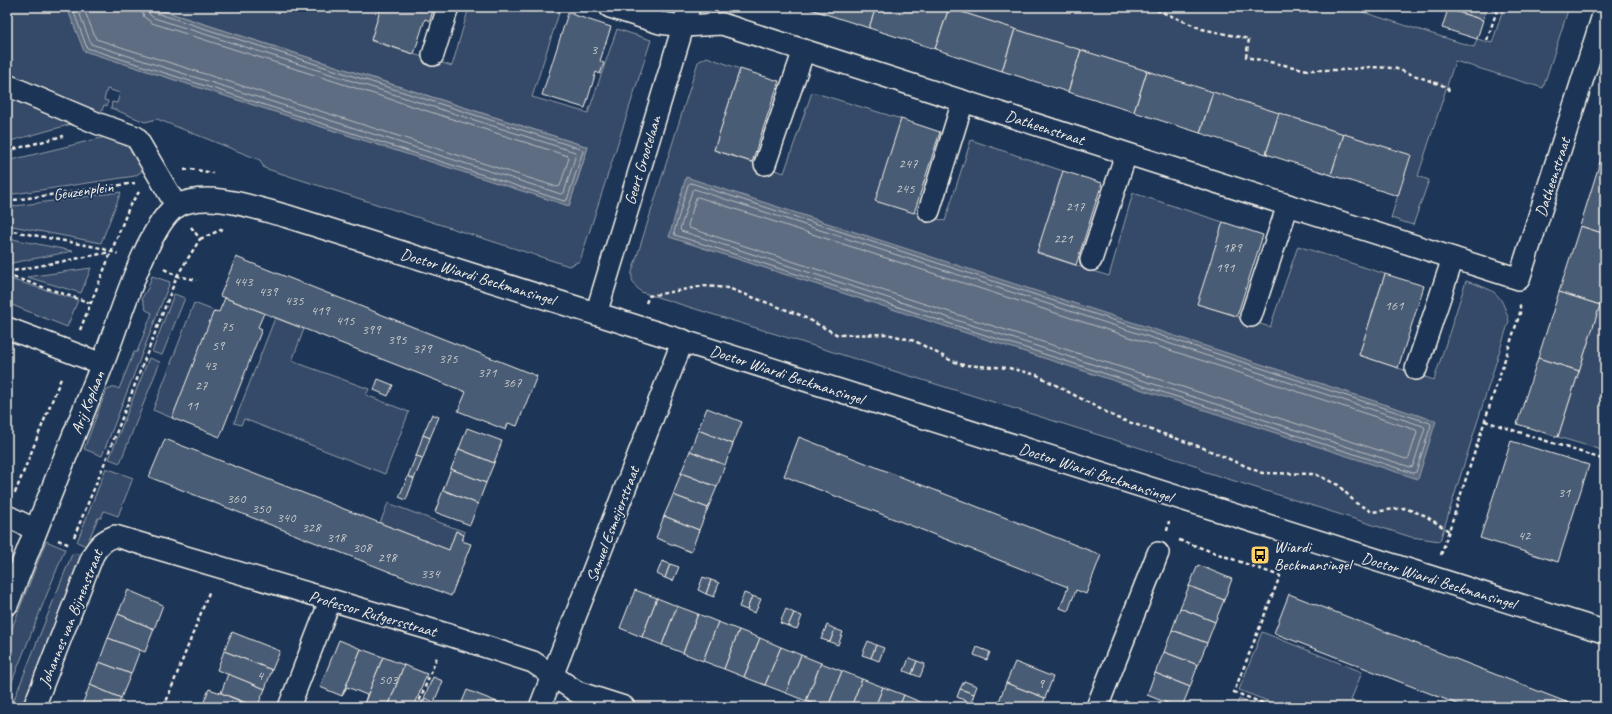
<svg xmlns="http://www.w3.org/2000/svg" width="1612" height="714" font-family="Caveat,sans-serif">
  <rect width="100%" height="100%" fill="#1d3557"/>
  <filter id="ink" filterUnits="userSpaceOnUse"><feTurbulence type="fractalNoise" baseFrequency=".025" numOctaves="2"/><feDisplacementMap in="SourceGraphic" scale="8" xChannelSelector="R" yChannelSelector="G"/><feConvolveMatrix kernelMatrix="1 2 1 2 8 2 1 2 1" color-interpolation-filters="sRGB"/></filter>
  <g filter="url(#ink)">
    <g fill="#354a67" stroke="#949ea8">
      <polygon points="7,7 68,7 69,13 569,206 588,147 151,7 381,7 371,41 452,66 469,7 551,7 560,10 532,97 588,113 617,29 651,40 580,261 569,266 264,168 260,160 157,119 145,122 111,108 112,102 117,103 120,93 107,89 104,100 108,101 107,106 104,105 101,113 7,76"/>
      <polygon points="945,7 1347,7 1474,47 1477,39 1492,43 1504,7 1569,7 1543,88 1455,61 1418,176 1429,180 1413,225 1391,218 1410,155"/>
      <path d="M707 57 740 69 714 150 784 173 812 92 901 119 876 201 945 221 971 140 1063 171 1037 253 1109 276 1133 193 1223 222 1198 304 1270 327 1298 246 1385 274 1359 355 1434 380 1466 281C1495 291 1500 290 1509 321L1440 541 1411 537 1203 471 1198 466 641 292C634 285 631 282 632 272L698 62Z"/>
      <polygon points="7,98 72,124 7,142"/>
      <path d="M105 137C129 146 131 147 145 169L135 176 7 195V161Z"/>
      <polygon points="121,192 101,243 7,225 7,207"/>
      <polygon points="7,238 73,251 7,264"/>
      <polygon points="91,268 81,293 27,277"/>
      <path d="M152 276 170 282 102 456 84 449C92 429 98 410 107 390L115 387 119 389 134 352H137L152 313 146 310 142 298 148 288Z"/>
      <polygon points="7,279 10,279 78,300 67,327 7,303"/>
      <polygon points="1605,290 1605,451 1558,437"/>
      <polygon points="174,294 185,298 162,355 152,352"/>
      <polygon points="194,303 215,311 172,418 153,410"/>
      <polygon points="275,318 304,329 292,361 369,389 366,395 409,412 385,474 244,419 241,425 234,423"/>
      <polygon points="149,358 160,362 120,463 109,459"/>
      <polygon points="106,468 133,478 118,516 104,511 101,518 98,518 86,546 77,542"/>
      <polygon points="388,503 465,532 464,535 456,531 449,550 380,523"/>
      <polygon points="46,541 65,549 7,694 7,641"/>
      <polygon points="75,553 81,555 82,557 22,707 11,707 72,554"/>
      <polygon points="1262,632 1362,672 1351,700 1370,707 1283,707 1239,690"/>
      <polygon points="1239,699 1260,707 1236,707"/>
    </g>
    <g fill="#5e6d82" stroke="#9aa2ab">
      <polygon points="68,7 151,7 588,147 569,206 84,51 69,13"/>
      <polygon points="686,177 1436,421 1418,479 669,237"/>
    </g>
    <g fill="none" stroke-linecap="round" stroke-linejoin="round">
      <g stroke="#b8bcbf" stroke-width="1">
        <polyline points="72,7 87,48 564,201 567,200 583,151 581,149 156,13 153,11 152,7"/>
        <polyline points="77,7 91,44 561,194 564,193 576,154 575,152 154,18 149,14 147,7"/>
        <polyline points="83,7 96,39 557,187 560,186 569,158 568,156 152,23 144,17 141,7"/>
        <polygon points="691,183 1430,423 1431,425 1416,472 1413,473 675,235 674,232 688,185"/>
        <polygon points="694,189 1423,426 1425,428 1413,466 1410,467 681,231 680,229 692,191"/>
        <polygon points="698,197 1416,430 1417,432 1409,458 1406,459 689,228 688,225 696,198"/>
      </g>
    </g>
    <g fill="#485b74" stroke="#f4f1e8">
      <polygon points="381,7 429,7 433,10 430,21 425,19 414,54 371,40"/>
      <polygon points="804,7 876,7 869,28"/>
      <polygon points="876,7 949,8 935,49 869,28"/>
      <polygon points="1449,7 1487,7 1483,20 1448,9"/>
      <polygon points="949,8 1015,29 1002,71 935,49"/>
      <polygon points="1448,9 1483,20 1477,39 1442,28"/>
      <polygon points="568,13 611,27 600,61 604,63 600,74 596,72 585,108 542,95"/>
      <polygon points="1015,29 1081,50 1068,92 1002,71"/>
      <polygon points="1081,50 1147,71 1134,112 1068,92"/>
      <polygon points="740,69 779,81 752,162 714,150"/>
      <polygon points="1147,71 1213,92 1200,133 1134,112"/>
      <polygon points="1213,92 1279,113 1266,154 1200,133"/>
      <polygon points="1279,113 1344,134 1331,175 1266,154"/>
      <polygon points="901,119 940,132 914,213 875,201"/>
      <polygon points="1344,134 1411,155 1398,196 1331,175"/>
      <polygon points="1605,147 1605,160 1601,159"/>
      <polygon points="1601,159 1605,160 1605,234 1580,226"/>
      <polygon points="1063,171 1102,183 1076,265 1037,252"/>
      <polygon points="1223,222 1263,235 1237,316 1197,304"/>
      <polygon points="1580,226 1605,234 1605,290 1600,305 1559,292"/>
      <polygon points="236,257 537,376 517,426 508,423 506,430 458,411 466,392 220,296"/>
      <polygon points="1385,274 1424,286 1398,368 1359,355"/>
      <polygon points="1559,292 1600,305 1579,371 1538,358"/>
      <polygon points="225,298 264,313 258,327 262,329 220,437 172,418 213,313 215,311 219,312"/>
      <polygon points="1538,358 1579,371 1558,437 1517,424"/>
      <polygon points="378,379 393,385 388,396 374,390"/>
      <polygon points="707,408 742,422 733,444 698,430"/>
      <polygon points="432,414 439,417 430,438 423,435"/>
      <polygon points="467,428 502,441 494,463 459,449"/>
      <polygon points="698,430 733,444 725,465 690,451"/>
      <polygon points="423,435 430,438 423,458 416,456"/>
      <polygon points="799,437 1101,555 1086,594 1076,590 1068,611 1060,608 1068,587 784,476"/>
      <polygon points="165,439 449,550 456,531 464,535 462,541 471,544 451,596 149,477"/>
      <polygon points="1511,441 1589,465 1558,562 1480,538"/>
      <polygon points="459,449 494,463 486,483 451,469"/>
      <polygon points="690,451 725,465 717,487 681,473"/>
      <polygon points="416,456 423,458 414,479 408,476"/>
      <polygon points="451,469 486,483 478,504 443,490"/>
      <polygon points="681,473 717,487 708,508 673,495"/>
      <polygon points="408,476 414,479 406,500 399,497"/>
      <polygon points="443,490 478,504 470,525 435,512"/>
      <polygon points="673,495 708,508 699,530 664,516"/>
      <polygon points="664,516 699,530 691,552 656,538"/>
      <polygon points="662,561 670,564 665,578 657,574"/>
      <polygon points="670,564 679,567 673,581 665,578"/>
      <polygon points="1198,565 1232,579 1224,600 1189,586"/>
      <polygon points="703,577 711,580 706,594 698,590"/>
      <polygon points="711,580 719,583 714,597 706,594"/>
      <polygon points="1189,586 1224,600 1215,622 1180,608"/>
      <polygon points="128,590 163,605 154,629 118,614"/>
      <polygon points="635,590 657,598 642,637 620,628"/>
      <polygon points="744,593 752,596 747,610 739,607"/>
      <polygon points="1289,594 1579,707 1465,707 1274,633"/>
      <polygon points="752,596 761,599 755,613 747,610"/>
      <polygon points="657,598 677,606 662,645 642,637"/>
      <polygon points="677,606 698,614 683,653 662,645"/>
      <polygon points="1180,608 1215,622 1207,643 1172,630"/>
      <polygon points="786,609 794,613 788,626 780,623"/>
      <polygon points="794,613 802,616 797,629 788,626"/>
      <polygon points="118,614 154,629 145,652 108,638"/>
      <polygon points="698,614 718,622 703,661 683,653"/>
      <polygon points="718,622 739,630 724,669 703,661"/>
      <polygon points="827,625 835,629 830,642 821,639"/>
      <polygon points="835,629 843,632 838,645 830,642"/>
      <polygon points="739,630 760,638 744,677 724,669"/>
      <polygon points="1172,630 1207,643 1198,665 1164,652"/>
      <polygon points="232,632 280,651 272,670 224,651"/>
      <polygon points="108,638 140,650 131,674 99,662"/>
      <polygon points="760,638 781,647 765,685 744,677"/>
      <polygon points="339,640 361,649 342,696 320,687"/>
      <polygon points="868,641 876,645 871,658 862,655"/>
      <polygon points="876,645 884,648 879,661 871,658"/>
      <polygon points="781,647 801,655 786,693 765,685"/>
      <polygon points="977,647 990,652 987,660 974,655"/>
      <polygon points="361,649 383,657 364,704 367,695 347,687 342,696"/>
      <polygon points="224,651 272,670 265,689 217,670"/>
      <polygon points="1164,652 1198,665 1190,687 1155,673"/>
      <polygon points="801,655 821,663 806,701 786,693"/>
      <polygon points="383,657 404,665 388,707 371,707 364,704"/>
      <polygon points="909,658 917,661 912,674 904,671"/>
      <polygon points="917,661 925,664 920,677 912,674"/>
      <polygon points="99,662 131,674 121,698 90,685"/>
      <polygon points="1015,662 1053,677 1045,698 1006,683"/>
      <polygon points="821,663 842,671 828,707 821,707 806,701"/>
      <polygon points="404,665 427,674 414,707 398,707 390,704 388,707"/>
      <polygon points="842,671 862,679 851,707 828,707"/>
      <polygon points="1155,673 1190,687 1182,707 1177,707 1147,695"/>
      <polygon points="228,674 265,689 257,707 221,693"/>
      <polygon points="433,677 443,681 434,702 424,698"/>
      <polygon points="862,679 883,687 875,707 851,707"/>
      <polygon points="964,681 977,686 974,694 960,689"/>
      <polygon points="1006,683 1045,698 1041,707 1006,707 998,704"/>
      <polygon points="90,685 121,698 118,707 81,707"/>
      <polygon points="883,687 904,695 899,707 875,707"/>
      <polygon points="209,689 221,693 254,707 202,707"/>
      <polygon points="960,689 974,694 971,703 957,697"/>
      <polygon points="467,690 510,707 460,707"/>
      <polygon points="904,695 925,704 924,707 899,707"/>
      <polygon points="423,700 434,704 433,707 420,707"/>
    </g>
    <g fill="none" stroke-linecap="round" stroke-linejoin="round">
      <g stroke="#f4f1e8" stroke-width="24">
        <g id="street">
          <polyline points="610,7 660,23 683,26 722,24 1519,279 1605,9"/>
          <polyline points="433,55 448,7"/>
          <polyline points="7,85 99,124 136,137 177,207"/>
          <polyline points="765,164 804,50"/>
          <polyline points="929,211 963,101"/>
          <polyline points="1091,260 1126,154"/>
          <polyline points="596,314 689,7"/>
          <polyline points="1251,316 1288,205"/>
          <polyline points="7,328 102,364"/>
          <polyline points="1416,369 1453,258"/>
          <polyline points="7,516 36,530"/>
          <path d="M34 707 93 555C99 545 104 540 115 536L446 634 533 662 577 692 624 707"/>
          <polyline points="289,707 330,601"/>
          <polyline points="540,707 683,340"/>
          <polyline points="1097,707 1158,553"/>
        </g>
      </g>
      <g stroke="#f4f1e8" stroke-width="25">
        <path id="secondary" d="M7 604C38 524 70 445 102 365 116 331 147 223 177 206 207 190 255 208 286 216 726 354 1165 495 1605 632"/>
      </g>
      <g stroke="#f4f1e8" stroke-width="2.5" stroke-dasharray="4 3" stroke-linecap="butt">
        <polyline points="1150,7 1202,29 1249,39 1246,57 1308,70 1344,70 1370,67 1394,68 1447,87 1449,91"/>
        <polyline points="1487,40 1498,7"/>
        <polyline points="7,151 63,136"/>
        <polyline points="184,170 191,169 213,173"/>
        <polyline points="7,201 135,183"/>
        <polyline points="191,227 200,239"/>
        <polyline points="7,230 101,248 118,254"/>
        <polyline points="200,239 225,228"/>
        <polyline points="164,269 177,276 197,280"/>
        <polyline points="7,272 111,252"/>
        <polyline points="7,275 91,303"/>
        <polyline points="646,303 649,296 704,286 728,288 800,315 838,335 887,334 915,341 950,360 963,365 1009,368 1037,375 1117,418 1201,447 1262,473 1315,474 1338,485 1356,503 1372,512 1404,508 1424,515 1449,531"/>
        <polyline points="80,330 130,205 139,192"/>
        <polyline points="1485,421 1605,460"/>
        <polyline points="15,493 62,376"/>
        <polyline points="1167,531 1169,521"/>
        <polyline points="74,537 105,462 177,276 200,239"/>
        <polyline points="58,540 70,545"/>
        <polyline points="1179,540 1280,576 1234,692 1273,707"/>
        <polyline points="1441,555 1520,313 1520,303"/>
        <polyline points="1125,701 1141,707"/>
        <polyline points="164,707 210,590"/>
        <polyline points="417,707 437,657"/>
      </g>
      <use href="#street" stroke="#1d3557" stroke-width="21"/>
      <use href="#secondary" stroke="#1d3557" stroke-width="22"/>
    </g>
  </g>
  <defs>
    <g id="bus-square" transform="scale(1)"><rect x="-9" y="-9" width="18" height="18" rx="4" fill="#ffd166" stroke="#1d3557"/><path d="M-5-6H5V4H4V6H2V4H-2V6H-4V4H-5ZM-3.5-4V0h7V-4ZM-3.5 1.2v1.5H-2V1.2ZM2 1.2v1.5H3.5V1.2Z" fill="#111"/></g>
  </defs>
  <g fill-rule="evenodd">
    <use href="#bus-square" x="1260" y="555"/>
  </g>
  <g text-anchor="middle" stroke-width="3.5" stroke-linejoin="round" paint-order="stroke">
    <g font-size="14" fill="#c9cccb">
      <text x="594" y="54">3</text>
      <text x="908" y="168">247</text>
      <text x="905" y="193">245</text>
      <text x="1075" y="211">217</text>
      <text x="1063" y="243">221</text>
      <text x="1232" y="252">189</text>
      <text x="1225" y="272">191</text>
      <text x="243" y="286">443</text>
      <text x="268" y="296">439</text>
      <text x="294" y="305">435</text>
      <text x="1394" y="310">161</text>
      <text x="320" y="315">419</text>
      <text x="345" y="325">415</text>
      <text x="227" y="331">75</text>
      <text x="371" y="334">399</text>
      <text x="397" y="344">395</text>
      <text x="218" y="350">59</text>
      <text x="422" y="353">379</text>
      <text x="448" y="363">375</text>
      <text x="210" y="370">43</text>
      <text x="487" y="377">371</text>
      <text x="512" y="387">367</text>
      <text x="201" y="390">27</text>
      <text x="192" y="410">11</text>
      <text x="1564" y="497">31</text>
      <text x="236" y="503">360</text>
      <text x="261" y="513">350</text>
      <text x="286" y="522">340</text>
      <text x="311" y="532">328</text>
      <text x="1524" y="540">42</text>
      <text x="336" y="542">318</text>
      <text x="362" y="552">308</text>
      <text x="387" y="562">298</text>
      <text x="430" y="578">334</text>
      <text x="260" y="680">4</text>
      <text x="388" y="684">503</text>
      <text x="1041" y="688">9</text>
    </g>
    <g font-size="16" fill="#f4f1e8" stroke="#1d3557">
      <text transform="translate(1045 127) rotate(18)" y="6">Datheenstraat</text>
      <text transform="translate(642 160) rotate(-73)" y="6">Geert Grootelaan</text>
      <text transform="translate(1552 177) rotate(-72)" y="6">Datheenstraat</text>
      <text transform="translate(83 190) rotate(-8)" y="6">Geuzenplein</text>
      <text transform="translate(478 276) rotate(17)" y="6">Doctor Wiardi Beckmansingel</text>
      <text transform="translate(787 374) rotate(18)" y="6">Doctor Wiardi Beckmansingel</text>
      <text transform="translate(87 402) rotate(-68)" y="6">Arij Koplaan</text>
      <text transform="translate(1096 472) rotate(18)" y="6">Doctor Wiardi Beckmansingel</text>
      <text transform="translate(612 524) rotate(-69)" y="6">Samuel Esmeijerstraat</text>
      <text transform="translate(1439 580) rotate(17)" y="6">Doctor Wiardi Beckmansingel</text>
      <text transform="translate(373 613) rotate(16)" y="6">Professor Rutgersstraat</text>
      <text transform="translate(70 618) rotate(-68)" y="6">Johannes van Bijnenstraat</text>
    </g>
    <g font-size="16" fill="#f4f1e8" stroke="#1d3557" text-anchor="start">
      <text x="1274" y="552">Wiardi<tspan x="1274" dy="18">Beckmansingel</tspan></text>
    </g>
  </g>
  <rect width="1612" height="714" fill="none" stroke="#1d3557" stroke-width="24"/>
  <rect x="12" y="12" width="1588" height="690" fill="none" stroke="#f4f1e8" stroke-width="1.5" filter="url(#ink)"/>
</svg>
